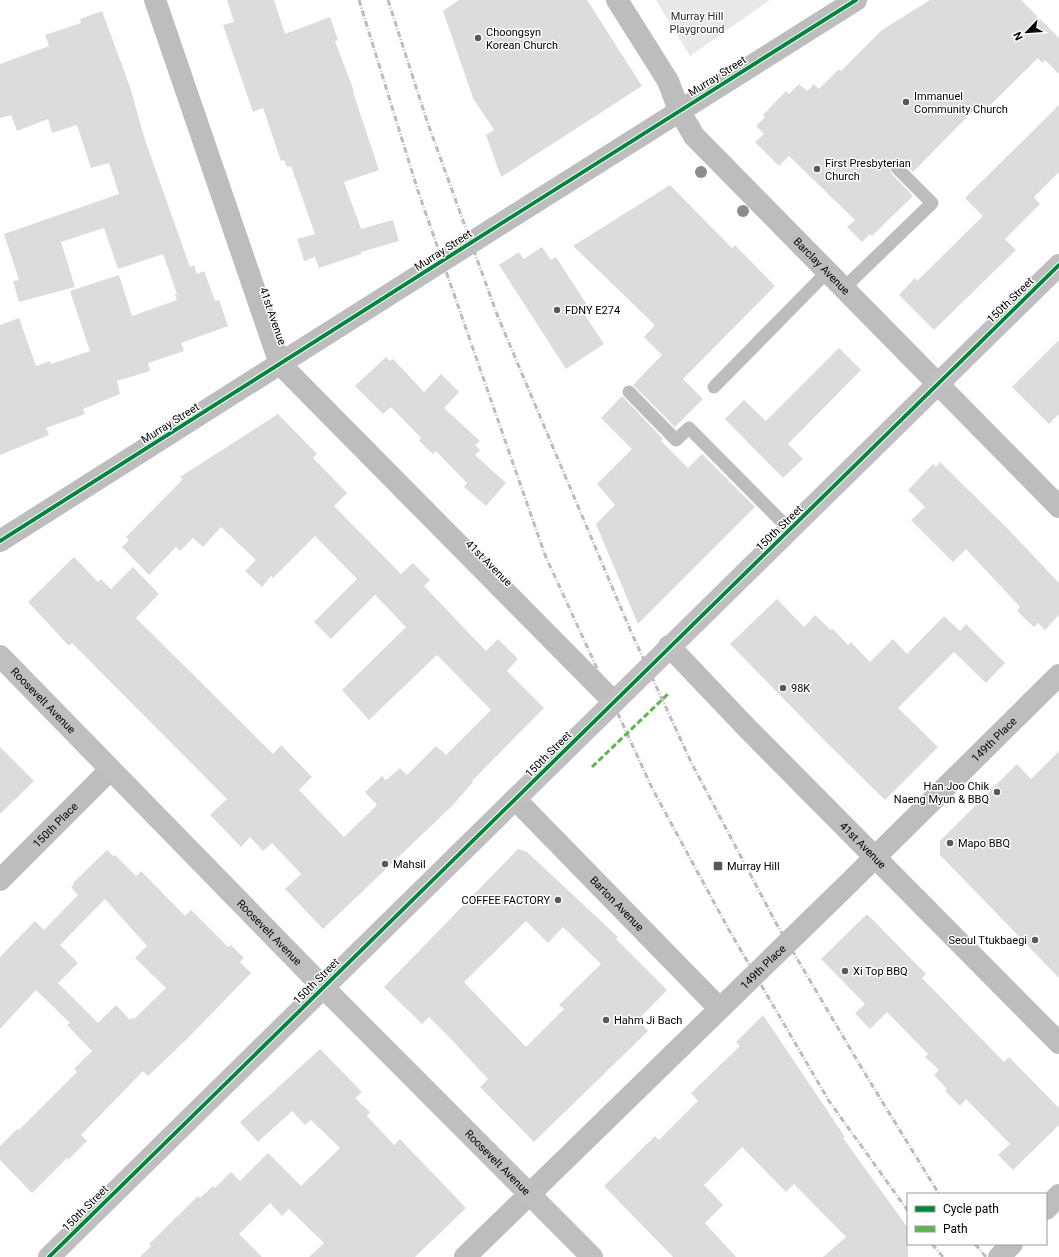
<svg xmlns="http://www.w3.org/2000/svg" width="1059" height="1257" font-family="Roboto,sans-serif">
  <rect width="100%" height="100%" fill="#fff"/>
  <polygon fill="#e8e8e8" points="656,0 770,0 690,56"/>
  <g fill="#dcdcdc" fill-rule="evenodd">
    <polygon points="227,0 274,0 285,34 330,17 338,40 335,41 354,91 353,92 379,170 344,182 361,229 393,220 399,241 361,252 361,254 319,268 315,257 304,261 297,239 315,234 291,166 287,167 284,160 281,161 263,108 253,112 223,25 234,22"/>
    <polygon points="459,0 587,0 642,86 501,177 486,135 494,130 473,98 443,11"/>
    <polygon points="930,0 1021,0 1059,38 1059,74 1045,60 1042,63 1038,58 981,114 976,108 913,172 899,160 892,162 889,166 891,173 913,196 872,236 870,234 862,242 847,227 855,220 789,156 779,166 755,142 764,134 756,126 765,117 763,115 786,91 789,94 799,84 807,91 814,84 819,89 839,69 841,71 882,30"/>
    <polygon points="102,11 130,87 145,140 190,267 194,265 197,274 204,271 215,301 219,300 228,326 181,343 184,351 148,363 150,371 117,381 120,394 83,409 85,414 46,428 49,435 0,455 0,325 19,318 36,366 50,361 51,364 90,351 70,291 119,275 132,316 177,300 175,294 177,294 163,254 118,269 104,228 61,242 75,287 19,302 13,281 19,280 4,234 119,194 109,163 91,168 77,125 52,133 48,119 17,131 11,115 0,118 0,64 49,46 45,35 81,23 80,19"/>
    <polygon points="1059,105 1059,172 1034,197 1040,204 1005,239 1016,250 934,330 899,295 915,278 917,281 983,216 965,198"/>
    <polygon points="670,185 732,248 735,245 775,286 683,379 703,399 675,427 633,385 662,355 644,337 655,325 573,246"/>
    <polygon points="542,247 551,260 556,257 589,308 583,312 604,344 566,369 499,265 519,252 524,259"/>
    <polygon points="1059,340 1059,414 1049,424 1012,387"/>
    <polygon points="839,348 861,370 788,444 803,459 783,478 725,419 744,400 766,421"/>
    <polygon points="386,357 390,361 393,359 424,392 441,374 459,392 444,408 480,441 475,445 480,450 475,455 506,483 486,506 464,487 467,483 436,451 433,454 419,441 421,438 391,407 383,414 355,386"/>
    <polygon points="622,396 663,439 661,441 688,468 702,454 755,507 638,624 596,524 615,505 597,484 632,449 601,418"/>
    <polygon points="278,414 317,454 313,458 347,493 334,506 401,574 413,563 430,580 424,586 486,651 498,639 518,659 507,671 544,708 472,781 473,782 453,805 323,929 285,889 301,874 272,843 263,851 250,837 241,847 210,815 227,799 72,643 69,646 28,602 74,557 98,582 101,579 111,589 133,567 159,594 136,618 273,754 281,745 312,777 299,790 344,837 377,805 365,792 382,776 386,780 400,768 407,775 436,746 446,755 491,710 437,655 369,720 342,690 406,627 375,595 331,639 314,622 357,579 315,536 273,578 271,576 262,587 245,571 256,560 221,527 203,547 193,538 180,551 176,547 149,575 122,547 129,540 126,537 183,479 180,477"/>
    <polygon points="940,462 1008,529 1059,583 1059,615 1045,630 1038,623 1034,627 1017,611 1020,607 966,549 953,562 911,520 925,507 908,490 933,464 936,467"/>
    <polygon points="777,599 804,627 815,615 831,630 833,629 848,645 851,642 870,662 893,639 907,654 944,616 960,631 966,624 1005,663 986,683 954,652 898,708 938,747 885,800 825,741 730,644"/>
    <polygon points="0,747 34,781 0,814"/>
    <polygon points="1059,751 1059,978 940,855 940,841 1017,764 1031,779"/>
    <path d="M518 849 527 852 618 937 616 939 667 990 638 1020 648 1031 534 1142 480 1087 488 1079 448 1036 429 1017 422 1024 384 987ZM526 921 548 943 563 927 601 964 559 1005 564 1009 526 1047 464 982Z"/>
    <path d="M107 850 113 856 115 855 136 876 141 871 185 916 191 910 228 947 231 945 244 958 240 962 251 973 188 1038 148 1076 143 1071 81 1135 87 1141 68 1160 67 1158 32 1193 0 1160V1146L17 1129 19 1130 77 1072 74 1069 92 1051 67 1025 70 1023 36 990 0 1029V957L35 921 44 930 78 895 71 887 74 884 73 883ZM105 899 147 946 135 958 166 988 134 1019 133 1017 130 1020 116 1005 98 1023 58 983 78 963 60 945Z"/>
    <polygon points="867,914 926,974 922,978 1004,1062 1009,1057 1059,1108 1059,1125 1013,1170 998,1155 1010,1144 966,1099 960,1106 945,1091 947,1089 934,1075 939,1070 925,1057 928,1054 887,1012 870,1029 855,1013 865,1004 821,959"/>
    <polygon points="763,1015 845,1137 843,1138 908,1228 908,1257 823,1257 846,1237 794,1184 786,1192 742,1147 704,1185 723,1205 705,1223 736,1257 673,1257 604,1186 655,1136 659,1140 698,1101 691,1093 740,1046 736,1042"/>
    <polygon points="320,1049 362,1092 355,1098 370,1112 367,1116 394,1145 400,1139 466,1208 415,1257 309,1257 324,1243 289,1209 282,1216 270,1203 239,1234 262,1257 140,1257 151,1246 149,1244 198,1196 200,1198 213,1186 215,1188 231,1172 240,1181 268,1153 301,1186 340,1148 311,1120 305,1125 292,1111 258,1142 240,1122"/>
  </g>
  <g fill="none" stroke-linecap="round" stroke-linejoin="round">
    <g stroke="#bdbdbd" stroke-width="13">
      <polyline points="843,289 932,203 897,168"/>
      <polyline points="714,387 827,272"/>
      <polyline points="629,392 676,440 689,428 790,530"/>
    </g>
    <g stroke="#bdbdbd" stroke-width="22">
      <polyline points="155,0 280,364 614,702"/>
      <path id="s1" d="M617 0 668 81 679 110 694 136 1059 507"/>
      <path d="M0 541C285 361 570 179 856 0"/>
      <path id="s2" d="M669 646 747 728 1059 1043"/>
      <path id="s3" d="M515 799 719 1008"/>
      <path id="s4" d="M0 880 110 770"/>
      <polyline points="1046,1209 1059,1195"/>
      <path id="s5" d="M465 1257 850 882 1059 675"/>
      <polyline points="999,1257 1012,1244"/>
    </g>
    <g stroke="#bfbfbf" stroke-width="22">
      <path id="s6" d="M0 656 323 987 592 1257"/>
      <polyline points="49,1257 1059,265"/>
    </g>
    <g stroke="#bdbdbd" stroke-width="3" stroke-dasharray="6 2 1 2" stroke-linecap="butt">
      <polyline points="359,0 418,191 545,555 652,788 729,930 829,1101 908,1211"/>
      <polyline points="388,0 427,121 498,317 632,634 692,764 776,923 864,1072 939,1194"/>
      <polyline points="932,1244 943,1257"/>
      <polyline points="975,1244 986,1257"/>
    </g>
    <polyline stroke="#58b947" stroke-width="3" stroke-dasharray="6 3" stroke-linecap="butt" points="592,767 668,694"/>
    <g stroke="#fff" stroke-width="6">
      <g id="cycleway">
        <path d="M0 541C285 361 570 179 856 0"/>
        <polyline points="49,1257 1059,265"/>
      </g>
    </g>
    <use href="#cycleway" stroke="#00873e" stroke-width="4"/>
  </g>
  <g fill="#8c8c8c">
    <circle cx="701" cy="172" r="6"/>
    <circle cx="743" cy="211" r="6"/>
  </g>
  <g fill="#595959" stroke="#fff" stroke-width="1.5">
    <circle cx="478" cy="38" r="4"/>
    <circle cx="906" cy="102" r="4"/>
    <circle cx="817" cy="169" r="4"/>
    <circle cx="557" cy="310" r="4"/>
    <circle cx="783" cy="688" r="4"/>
    <circle cx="997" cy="792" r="4"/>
    <circle cx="950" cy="843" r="4"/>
    <circle cx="385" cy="864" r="4"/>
    <rect x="713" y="861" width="10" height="10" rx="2"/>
    <circle cx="558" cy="900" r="4"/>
    <circle cx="1035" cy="940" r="4"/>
    <circle cx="845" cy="971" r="4"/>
    <circle cx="606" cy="1020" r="4"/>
  </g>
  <g text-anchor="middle" stroke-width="3" stroke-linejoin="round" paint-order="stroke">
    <g font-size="11" fill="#2d2d2d" stroke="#fff">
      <text x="697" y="20">Murray Hill<tspan x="697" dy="13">Playground</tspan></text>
    </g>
    <g font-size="11" fill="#000" stroke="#fff" text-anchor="start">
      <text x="486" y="36">Choongsyn<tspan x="486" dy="13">Korean Church</tspan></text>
      <text x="914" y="100">Immanuel<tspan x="914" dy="13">Community Church</tspan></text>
      <text x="825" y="167">First Presbyterian<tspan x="825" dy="13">Church</tspan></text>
      <text x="565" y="314">FDNY E274</text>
      <text x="791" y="692">98K</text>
      <text x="989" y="790" text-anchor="end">Han Joo Chik<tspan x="989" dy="13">Naeng Myun &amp; BBQ</tspan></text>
      <text x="958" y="847">Mapo BBQ</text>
      <text x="393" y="868">Mahsil</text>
      <text x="727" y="870">Murray Hill</text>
      <text x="550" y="904" text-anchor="end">COFFEE FACTORY</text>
      <text x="1027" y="944" text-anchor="end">Seoul Ttukbaegi</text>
      <text x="853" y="975">Xi Top BBQ</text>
      <text x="614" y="1024">Hahm Ji Bach</text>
    </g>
    <g font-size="11" fill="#000" stroke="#fff">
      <text transform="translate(717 76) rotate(-32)" y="4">Murray Street</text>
      <text transform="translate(443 250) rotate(-33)" y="4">Murray Street</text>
      <text dy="4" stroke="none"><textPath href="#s1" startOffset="339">Barclay Avenue</textPath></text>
      <text transform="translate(1010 300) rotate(-44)" y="4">150th Street</text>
      <text transform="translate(273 316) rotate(71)" y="4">41st Avenue</text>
      <text transform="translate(170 423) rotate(-32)" y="4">Murray Street</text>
      <text transform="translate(779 528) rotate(-44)" y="4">150th Street</text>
      <text transform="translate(489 563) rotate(45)" y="4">41st Avenue</text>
      <text dy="4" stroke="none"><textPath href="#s6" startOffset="62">Roosevelt Avenue</textPath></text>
      <text dy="4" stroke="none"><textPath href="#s5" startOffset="740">149th Place</textPath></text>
      <text transform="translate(548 754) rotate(-45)" y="4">150th Street</text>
      <text dy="4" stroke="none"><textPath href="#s4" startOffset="78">150th Place</textPath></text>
      <text dy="4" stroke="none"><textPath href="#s2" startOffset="278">41st Avenue</textPath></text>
      <text dy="4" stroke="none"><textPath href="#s3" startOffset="146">Barton Avenue</textPath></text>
      <text dy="4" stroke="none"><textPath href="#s6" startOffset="386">Roosevelt Avenue</textPath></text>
      <text dy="4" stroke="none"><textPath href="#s5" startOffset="416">149th Place</textPath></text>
      <text transform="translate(316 981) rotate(-45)" y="4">150th Street</text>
      <text dy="4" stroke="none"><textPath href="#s6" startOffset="710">Roosevelt Avenue</textPath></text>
      <text transform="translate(85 1208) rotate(-45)" y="4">150th Street</text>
    </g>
  </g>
  <rect x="907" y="1193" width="140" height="52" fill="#ffffff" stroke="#999999"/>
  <rect x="915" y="1206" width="20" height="6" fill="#00873e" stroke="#999999"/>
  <text x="943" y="1213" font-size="12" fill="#000000">Cycle path</text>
  <rect x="915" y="1226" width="20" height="6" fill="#58b947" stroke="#999999"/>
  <text x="943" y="1233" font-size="12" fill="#000000">Path</text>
  <g transform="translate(1027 32) rotate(245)" stroke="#ffffff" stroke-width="3" paint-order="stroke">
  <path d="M0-3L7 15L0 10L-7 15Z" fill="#000000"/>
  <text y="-6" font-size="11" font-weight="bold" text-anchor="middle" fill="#000000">N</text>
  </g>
</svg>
